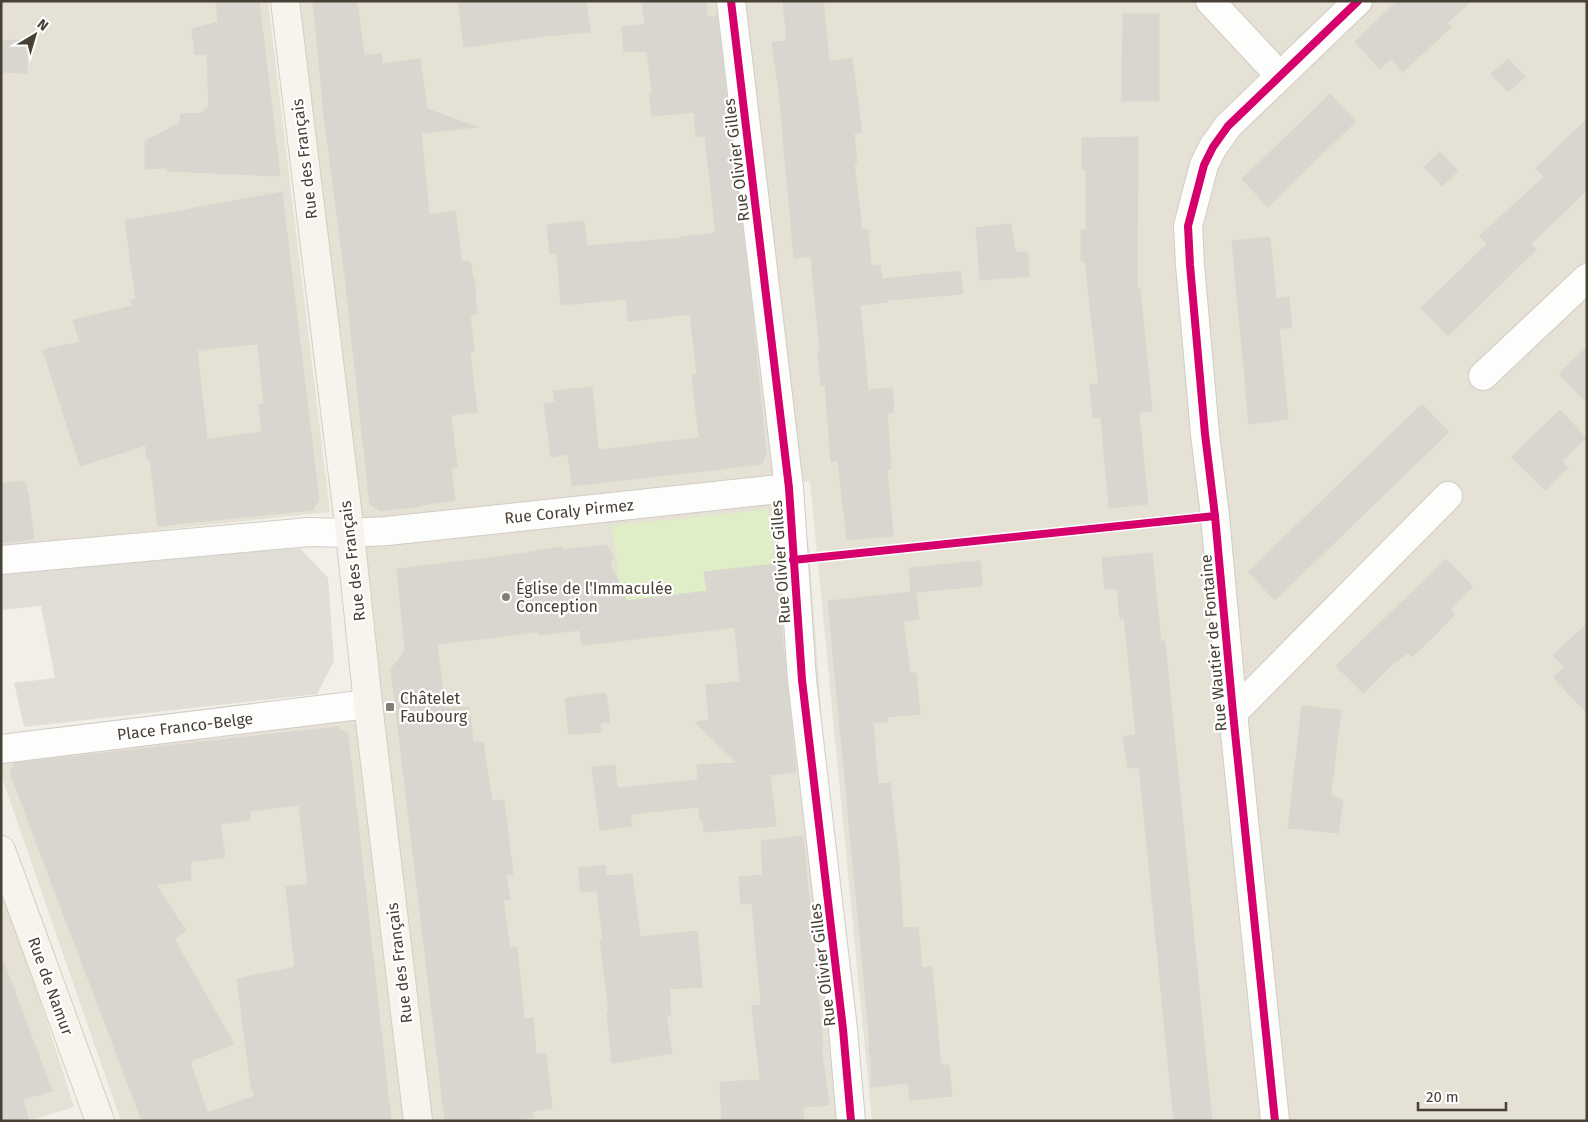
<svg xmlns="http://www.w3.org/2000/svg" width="1588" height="1122" font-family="'Fira Sans',sans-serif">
  <rect width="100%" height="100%" fill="#f2efe8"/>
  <g fill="#e6e1d5">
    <polygon points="1,1 268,1 330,512 1,547"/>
    <polygon points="284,1 1587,1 1587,1121 872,1121 810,481 354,521"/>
    <polygon points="798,491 809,549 852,1121 121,1121 1,775 1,759 381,698 364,546"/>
    <polygon points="1,878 74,1107 28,1121 1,1121"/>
  </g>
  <polygon fill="#dfeec6" points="769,509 780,621 609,643 605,611 622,601 612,526"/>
  <polygon fill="#e1ded8" points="300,548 328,578 334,661 317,694 24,727 14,683 55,678 41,606 1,610 1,571"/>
  <g fill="#d9d6cf" stroke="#dad6ce" fill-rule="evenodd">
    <polygon points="216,1 259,1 280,176 167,171 167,168 145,169 145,141 180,123 180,114 205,113 204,108 209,108 207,54 195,54 192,29 218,22"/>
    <polygon points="313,1 357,1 364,56 381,54 382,64 420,59 427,109 477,127 421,133 429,215 455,211 462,262 470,261 473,279 474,279 477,314 470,315 474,351 470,352 477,412 451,415 457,468 451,468 455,500 421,505 422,506 380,511 370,504 345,277 324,115"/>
    <polygon points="458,1 586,1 590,32 546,36 464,47"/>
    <polygon points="642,1 706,1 707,17 717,16 751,301 766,452 762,464 572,486 568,454 551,457 544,404 555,402 553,391 592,387 598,450 699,438 692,375 697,374 690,314 628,321 626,299 561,305 557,254 550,254 547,225 584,221 587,246 681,238 681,237 716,233 705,136 696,137 694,112 652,116 649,94 652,93 647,51 624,52 622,27 645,25"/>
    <polygon points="783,1 823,1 829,62 852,58 862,133 854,133 857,162 854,163 862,230 868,229 871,266 880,265 882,279 960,271 963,294 888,300 888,302 860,305 868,390 892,388 894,412 887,413 891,469 887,469 893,536 847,540 838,461 831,462 825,384 821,385 818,351 820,351 811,256 794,258 779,92 772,42 787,41"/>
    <polygon points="1397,1 1471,1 1447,23 1451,27 1403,72 1391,59 1380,69 1355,42"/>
    <polygon points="1123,14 1159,14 1159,101 1122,101"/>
    <polygon points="26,40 27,73 1,72 1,41"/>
    <polygon points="1508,59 1525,77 1508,92 1491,74"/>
    <polygon points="1330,94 1356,121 1268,207 1242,179"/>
    <polygon points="1587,119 1587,190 1531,244 1536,250 1448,336 1421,308 1487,244 1479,236 1544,177 1536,168"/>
    <polygon points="1138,137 1137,288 1140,288 1152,411 1139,412 1148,504 1109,508 1101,417 1093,418 1090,385 1099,384 1085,261 1081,261 1081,230 1086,230 1086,169 1082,169 1082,138"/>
    <polygon points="1440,152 1458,171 1442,186 1424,167"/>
    <path d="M282 192 319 500 313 510 158 526 150 459 147 460 146 445 80 466 43 350 80 342 73 320 132 306 131 300 136 299 125 221ZM258 344 264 404 259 405 262 432 207 439 197 350Z"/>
    <polygon points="1011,224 1015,252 1028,252 1029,276 980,280 976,228"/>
    <polygon points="1270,237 1276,299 1289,297 1292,328 1279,328 1288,419 1249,424 1232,241"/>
    <polygon points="1587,347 1587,403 1559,374"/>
    <polygon points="1422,404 1449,432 1275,600 1248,572"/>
    <polygon points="1560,410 1586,438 1562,461 1568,468 1545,490 1511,457"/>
    <polygon points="24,481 28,493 34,539 1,543 1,484"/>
    <polygon points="606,545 614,557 610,564 627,601 707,591 704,572 775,564 796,772 770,775 776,826 704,832 703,820 700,821 699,807 630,814 632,826 600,830 592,767 615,765 617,788 698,780 697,765 737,763 695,722 709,720 706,685 740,682 735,627 586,645 582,645 580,630 538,635 538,632 437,644 445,708 469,707 473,742 483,742 492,801 504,800 513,874 506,874 510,899 503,900 510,948 517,947 524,1019 533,1018 536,1054 546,1054 552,1108 532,1111 534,1117 526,1118 526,1121 445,1121 391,669 405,651 397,569 528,553 528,552 562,547 562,550"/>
    <polygon points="1152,553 1161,641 1165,641 1212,1121 1174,1121 1139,767 1128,768 1123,737 1136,735 1124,618 1120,619 1117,588 1105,589 1102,558"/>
    <polygon points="1446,559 1473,587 1450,609 1455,614 1434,636 1412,657 1408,653 1391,666 1363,693 1336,666"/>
    <polygon points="980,561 982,586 916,592 919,619 903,621 910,673 916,673 920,714 887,717 887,722 873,723 878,784 890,783 899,863 903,928 918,927 922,968 932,967 941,1065 949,1065 952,1096 910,1100 908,1083 871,1087 871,1055 869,1054 869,1033 828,601 911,592 909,568"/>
    <polygon points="1587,624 1587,713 1553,677 1564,667 1553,655"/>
    <polygon points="606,693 610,722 600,723 601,732 569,734 565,698"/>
    <polygon points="1302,706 1341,710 1331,794 1343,801 1338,833 1288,828"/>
    <path d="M337 727 348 735 391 1121H142L10 773 15 763ZM299 805 308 884 286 887 295 967 237 979 251 1087 255 1096 207 1113 190 1061 234 1044 174 939 186 931 156 885 191 880 190 862 225 857 220 824 250 820V811Z"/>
    <polygon points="803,836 823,1046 821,1047 829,1105 803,1107 804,1121 722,1121 720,1082 760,1080 752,1006 761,1005 752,903 741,904 739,877 763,875 761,841"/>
    <polygon points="605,865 606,876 632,874 640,937 697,931 702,987 669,989 671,1015 666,1015 672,1053 612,1063 607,1011 609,1011 600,940 603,940 597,891 581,892 578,868"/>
    <polygon points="4,963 52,1091 23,1099 29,1121 1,1121 1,964"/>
  </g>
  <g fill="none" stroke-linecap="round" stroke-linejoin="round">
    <g stroke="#d0ccc6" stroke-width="30">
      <g id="street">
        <polyline points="731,1 789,488 802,680 843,1029 851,1121"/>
        <polyline points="1210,1 1280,76"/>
        <polyline points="1483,376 1587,278"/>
        <polyline points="1,560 309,532 350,533 387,531 789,488"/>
        <polyline points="1233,713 1448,496"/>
        <polyline points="1,749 368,704"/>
        <polyline points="1275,1121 1233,713 1215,516 1205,434 1190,265 1188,226 1204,165 1213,147 1228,126 1358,1"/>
      </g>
    </g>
    <g stroke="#d3cec0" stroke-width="30">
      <g id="secondary">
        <polyline points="285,1 350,533 368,704 418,1121"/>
        <polyline points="1,850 100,1121"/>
      </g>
    </g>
    <use href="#street" stroke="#fdfdfc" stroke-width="28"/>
    <use href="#secondary" stroke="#f7f4ee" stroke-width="28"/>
    <g stroke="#fff" stroke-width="11">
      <g id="cycleway">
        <polyline points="731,1 789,488 802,680 843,1029 851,1121"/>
        <polyline points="793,560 1215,516"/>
        <polyline points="1275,1121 1233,713 1215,516 1205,434 1190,265 1188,226 1204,165 1213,147 1228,126 1358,1"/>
      </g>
    </g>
    <use href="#cycleway" stroke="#d6006c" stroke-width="8"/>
  </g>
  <g fill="#847d73" stroke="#fff" stroke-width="2">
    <circle cx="506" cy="597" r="5"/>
    <rect x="385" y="702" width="10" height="10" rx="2.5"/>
  </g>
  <g text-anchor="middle" stroke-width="4.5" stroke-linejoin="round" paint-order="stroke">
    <g font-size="16" fill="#484034" stroke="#fff">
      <text transform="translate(304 159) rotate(-97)" y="6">Rue des Français</text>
      <text transform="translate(736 160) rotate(-97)" y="6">Rue Olivier Gilles</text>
      <text transform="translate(569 511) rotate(-6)" y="6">Rue Coraly Pirmez</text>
      <text transform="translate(352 561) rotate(-97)" y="6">Rue des Français</text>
      <text transform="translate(780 562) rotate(-94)" y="6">Rue Olivier Gilles</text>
      <text transform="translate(1213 643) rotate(-95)" y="6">Rue Wautier de Fontaine</text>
      <text transform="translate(185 726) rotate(-7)" y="6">Place Franco-Belge</text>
      <text transform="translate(399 963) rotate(-97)" y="6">Rue des Français</text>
      <text transform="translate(822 965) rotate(-97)" y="6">Rue Olivier Gilles</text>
      <text transform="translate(51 986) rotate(70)" y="6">Rue de Namur</text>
    </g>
    <g font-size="16" fill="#484034" stroke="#fff" text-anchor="start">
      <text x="516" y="594">Église de l'Immaculée<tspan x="516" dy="18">Conception</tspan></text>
      <text x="400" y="704">Châtelet<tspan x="400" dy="18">Faubourg</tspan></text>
    </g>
  </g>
  <rect width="1588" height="1122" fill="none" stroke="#484034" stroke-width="5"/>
  <g transform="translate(35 35) rotate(38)" stroke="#ffffff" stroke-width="4" paint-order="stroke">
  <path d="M0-4L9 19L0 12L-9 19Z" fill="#484034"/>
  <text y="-8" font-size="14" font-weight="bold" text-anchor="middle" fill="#484034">N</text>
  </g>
  <path d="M1418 1102v8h88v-8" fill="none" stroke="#484034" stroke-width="2.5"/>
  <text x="1426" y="1102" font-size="15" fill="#484034" stroke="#ffffff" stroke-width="4" paint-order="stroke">20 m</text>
</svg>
